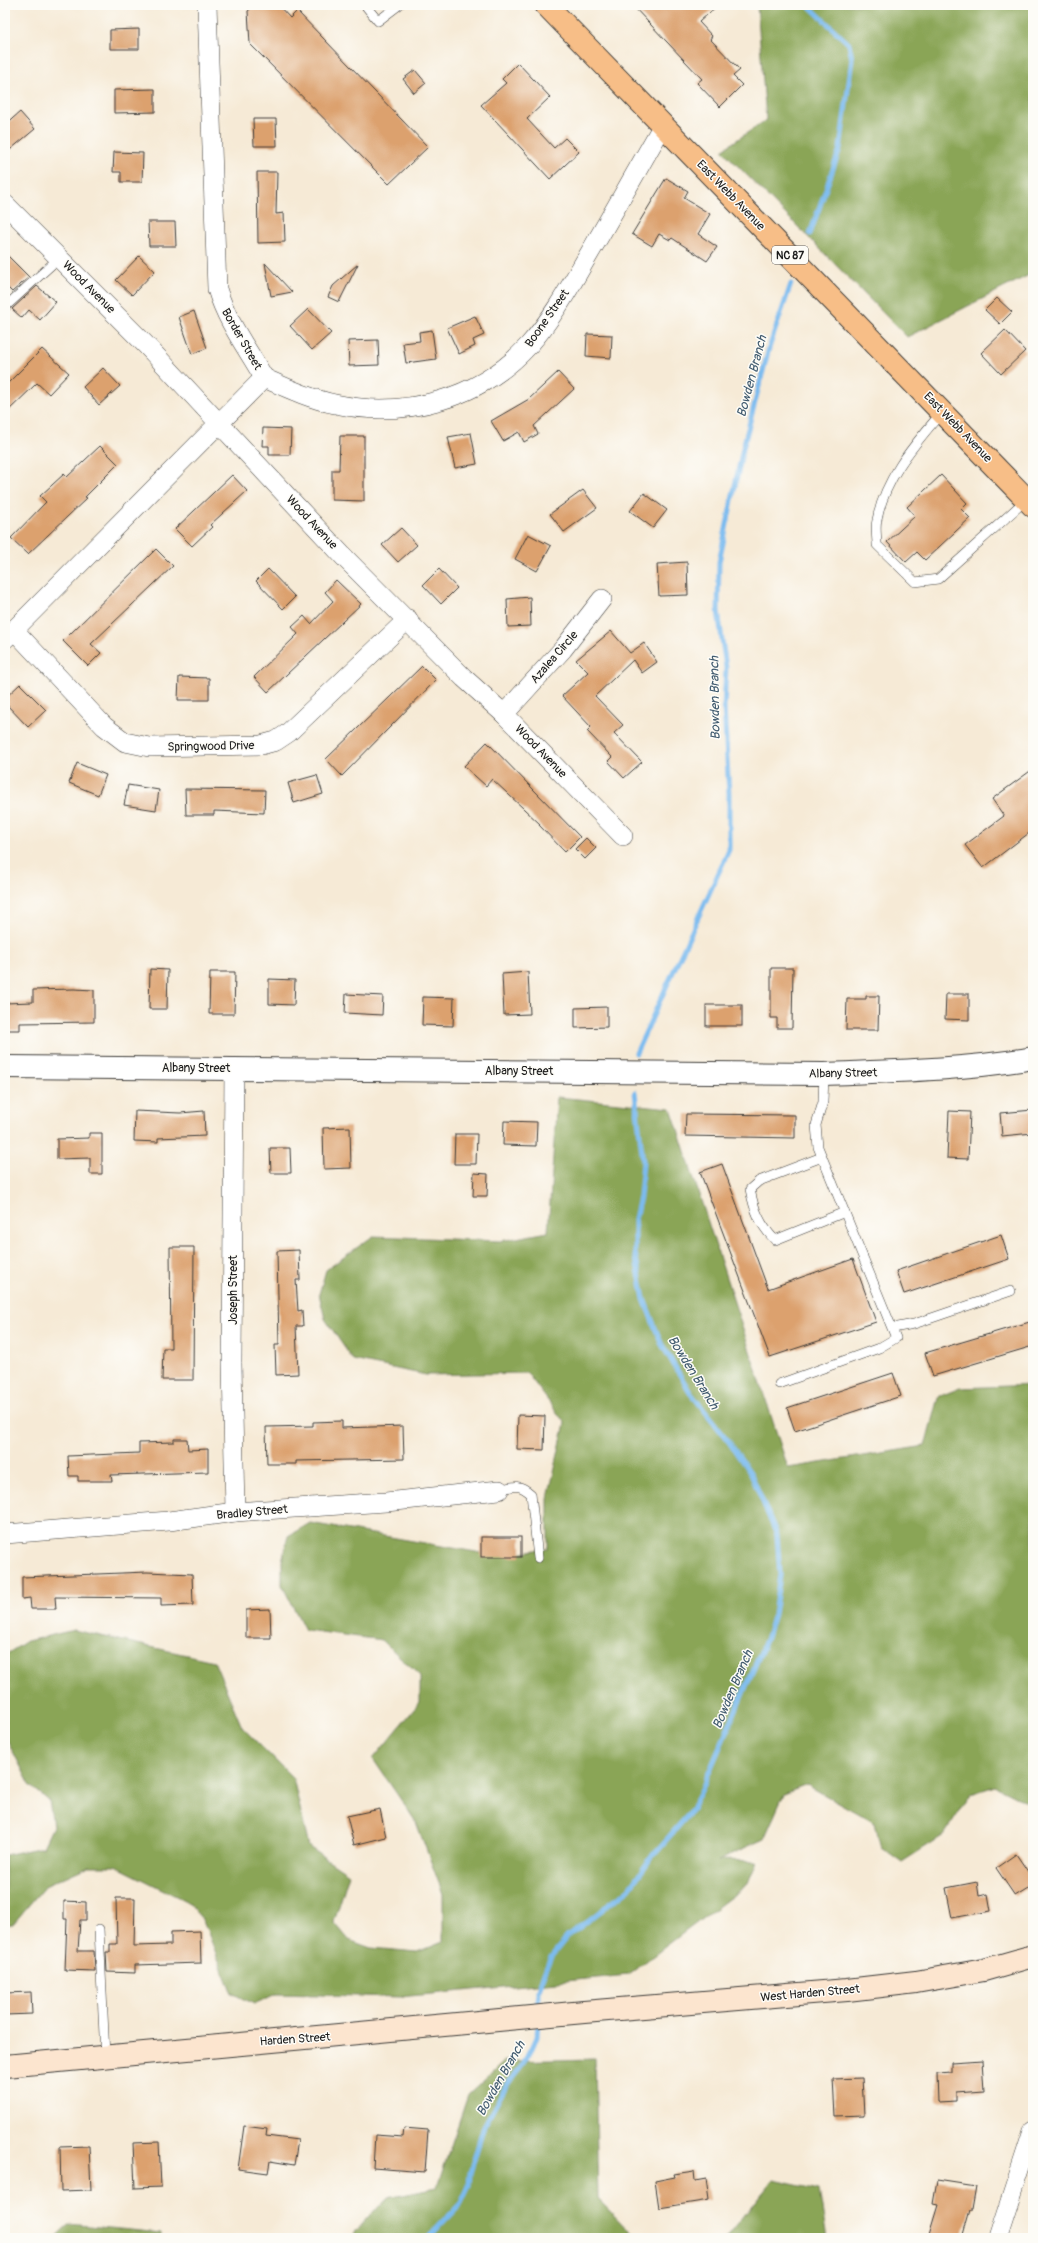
<svg xmlns="http://www.w3.org/2000/svg" width="1038" height="2243" font-family="Pangolin,sans-serif">
  <rect width="100%" height="100%" fill="#fdfcf7"/>
  <filter id="ink" filterUnits="userSpaceOnUse"><feTurbulence type="fractalNoise" baseFrequency=".025" numOctaves="2"/><feDisplacementMap in="SourceGraphic" scale="8" xChannelSelector="R" yChannelSelector="G"/><feConvolveMatrix kernelMatrix="1 2 1 2 8 2 1 2 1" color-interpolation-filters="sRGB"/></filter>
  <filter id="wash" filterUnits="userSpaceOnUse"><feTurbulence type="fractalNoise" baseFrequency=".012" numOctaves="4" result="noise"/><feDisplacementMap in="SourceGraphic" scale="16" xChannelSelector="R" yChannelSelector="G"/><feGaussianBlur stdDeviation="0.9" result="paint"/><feColorMatrix in="noise" values="0 0 0 0 0 0 0 0 0 0 0 0 0 0 0 0 0 1.4 0 .05"/><feComposite in="paint" operator="in"/></filter>
  <g filter="url(#wash)">
    <rect width="100%" height="100%" fill="#f6ead6"/>
    <g fill="#8aa557" stroke="#53603a">
      <polygon points="757,5 1033,5 1033,273 907,337 722,150 766,120"/>
      <polygon points="557,1097 671,1108 788,1468 925,1446 938,1397 960,1388 1033,1385 1033,1805 995,1786 971,1794 944,1835 902,1862 881,1847 875,1823 807,1785 784,1794 764,1839 718,1860 757,1861 748,1884 628,1975 401,1997 276,1994 254,2004 231,1992 203,1920 186,1901 116,1866 89,1866 45,1886 13,1924 5,1925 5,1855 43,1847 53,1826 49,1801 30,1785 5,1736 5,1655 27,1641 74,1630 214,1661 242,1727 293,1778 309,1847 349,1874 334,1922 349,1940 371,1948 418,1952 443,1942 443,1894 416,1822 373,1759 420,1702 420,1676 382,1640 305,1630 282,1585 282,1561 288,1536 310,1523 499,1556 548,1548 548,1498 565,1423 527,1373 426,1375 353,1360 325,1319 319,1294 326,1270 373,1236 500,1241 548,1232"/>
      <polygon points="595,2059 598,2199 636,2238 356,2238 354,2233 388,2197 437,2187 468,2095 505,2061"/>
      <polygon points="773,2180 819,2190 827,2238 726,2238"/>
      <polygon points="69,2224 161,2233 161,2238 54,2238"/>
    </g>
    <g fill="none" stroke-linecap="round" stroke-linejoin="round">
      <g stroke="#7bbbef" stroke-width="5">
        <polyline points="808,5 849,44 852,59 840,149 810,234"/>
        <polyline points="636,1053 729,850 729,794 724,707 726,668 718,611 719,562 743,448 769,348 791,284"/>
        <polyline points="538,2011 538,1989 550,1958 567,1937 629,1889 653,1855 689,1814 701,1791 766,1640 774,1614 780,1575 777,1535 751,1474 729,1442 690,1392 661,1343 644,1299 635,1253 635,1219 640,1197 643,1162 635,1092"/>
        <polyline points="428,2238 461,2203 469,2186 470,2173 484,2126 506,2086 521,2067 532,2048 537,2037 538,2021"/>
      </g>
    </g>
    <g id="blocks">
      <g fill="#dca16e">
        <polygon points="255,5 278,5 290,18 297,11 428,147 389,184 250,44 248,11"/>
        <polygon points="632,5 718,5 699,22 712,36 710,39 740,70 733,76 742,85 720,107 697,83 702,79"/>
        <polygon points="139,29 139,49 110,49 110,30"/>
        <polygon points="518,63 550,97 527,119 554,148 565,138 579,152 550,179 481,105 506,83 502,79"/>
        <polygon points="415,70 426,83 414,93 403,79"/>
        <polygon points="155,89 155,112 114,113 114,90"/>
        <polygon points="20,112 35,129 5,154 5,125"/>
        <polygon points="253,119 276,119 277,146 254,146"/>
        <polygon points="114,152 143,153 142,182 121,182 121,172 113,172"/>
        <polygon points="257,172 277,172 276,214 284,213 285,242 258,243"/>
        <polygon points="666,178 688,191 684,198 710,214 698,234 717,247 707,261 672,238 670,240 659,234 652,246 632,234"/>
        <polygon points="148,222 175,222 176,246 149,246"/>
        <polygon points="5,253 29,277 12,292 5,285"/>
        <polygon points="139,256 155,271 132,295 116,280"/>
        <polygon points="265,263 292,292 271,296"/>
        <polygon points="358,264 339,302 328,297 333,286"/>
        <polygon points="37,286 56,302 40,320 29,310 22,318 12,309"/>
        <polygon points="997,298 1012,312 1000,324 985,310"/>
        <polygon points="308,309 331,333 312,350 290,326"/>
        <polygon points="194,311 207,348 192,354 179,317"/>
        <polygon points="475,316 484,335 473,340 475,346 459,354 447,328"/>
        <polygon points="432,330 436,359 406,363 403,343 420,341 419,332"/>
        <polygon points="1005,330 1025,351 1001,374 981,353"/>
        <polygon points="587,334 612,335 611,358 586,356"/>
        <polygon points="378,340 379,365 349,366 348,341"/>
        <polygon points="42,349 69,373 49,394 37,383 5,414 5,386"/>
        <polygon points="103,368 120,386 99,405 83,387"/>
        <polygon points="558,372 574,389 534,426 538,434 524,442 519,432 503,441 491,421 529,399"/>
        <polygon points="263,428 291,429 290,455 269,455 269,446 262,446"/>
        <polygon points="471,433 477,464 455,468 448,437"/>
        <polygon points="340,436 364,436 364,501 332,500 332,470 339,470"/>
        <polygon points="100,446 118,464 85,497 87,498 28,554 11,538 46,502 40,496 64,474 67,477"/>
        <polygon points="232,475 247,491 210,525 212,527 192,546 175,529"/>
        <polygon points="941,475 967,503 961,509 970,518 925,560 917,552 906,562 887,542 915,516 907,507"/>
        <polygon points="583,490 597,508 564,532 550,514"/>
        <polygon points="644,493 667,510 653,528 630,511"/>
        <polygon points="401,528 417,545 398,562 382,545"/>
        <polygon points="528,534 551,546 537,571 515,559"/>
        <polygon points="156,549 173,566 91,644 101,653 88,666 63,641"/>
        <polygon points="687,562 688,595 659,596 657,564"/>
        <polygon points="268,569 295,597 283,609 256,581"/>
        <polygon points="439,569 457,588 441,604 423,585"/>
        <polygon points="336,580 361,604 268,692 254,677 298,634 292,627 304,616 311,624 333,601 325,592"/>
        <polygon points="530,597 531,626 508,627 507,599"/>
        <polygon points="611,631 630,653 644,643 657,662 642,673 633,660 595,696 623,725 614,733 642,762 624,778 608,761 612,757 587,731 591,727 562,696 588,672 576,660"/>
        <polygon points="422,666 436,680 342,776 326,759"/>
        <polygon points="179,677 209,678 209,700 178,700"/>
        <polygon points="20,684 46,710 28,727 5,703 5,698"/>
        <polygon points="487,742 580,837 565,852 539,825 540,824 492,779 486,786 464,766"/>
        <polygon points="77,763 106,775 98,795 69,783"/>
        <polygon points="1033,769 1033,830 983,868 965,845 1004,816 992,799"/>
        <polygon points="317,775 323,794 294,803 288,783"/>
        <polygon points="128,785 159,790 156,810 124,805"/>
        <polygon points="185,789 265,790 264,813 214,811 214,815 186,815"/>
        <polygon points="586,838 596,848 585,859 575,849"/>
        <polygon points="771,968 793,968 792,1028 777,1028 777,1018 771,1018"/>
        <polygon points="150,969 168,970 167,1009 149,1009"/>
        <polygon points="210,972 235,972 234,1014 209,1014"/>
        <polygon points="528,972 530,1014 504,1015 502,974"/>
        <polygon points="269,979 295,980 294,1005 269,1004"/>
        <polygon points="74,989 94,990 94,1022 20,1023 20,1030 5,1030 5,1003 33,1002 33,990"/>
        <polygon points="346,994 383,996 382,1015 345,1013"/>
        <polygon points="946,994 969,994 969,1020 945,1019"/>
        <polygon points="866,996 879,996 878,1030 846,1030 847,999 866,999"/>
        <polygon points="423,997 454,998 453,1026 422,1025"/>
        <rect x="706" y="1005" width="36" height="21"/>
        <polygon points="607,1007 607,1027 575,1028 575,1008"/>
        <polygon points="1033,1110 1033,1133 1002,1136 1000,1113"/>
        <polygon points="135,1111 180,1113 204,1111 205,1136 158,1138 158,1142 134,1141"/>
        <polygon points="949,1111 970,1112 968,1159 947,1158"/>
        <polygon points="686,1114 795,1115 795,1138 685,1136"/>
        <polygon points="504,1121 537,1122 536,1146 503,1145"/>
        <polygon points="350,1127 351,1168 324,1169 323,1128"/>
        <polygon points="89,1133 102,1133 102,1174 90,1174 90,1158 57,1159 57,1139 89,1138"/>
        <polygon points="455,1134 477,1134 476,1164 454,1164"/>
        <polygon points="270,1148 290,1148 291,1173 271,1173"/>
        <polygon points="722,1164 768,1289 853,1259 876,1322 770,1357 700,1172"/>
        <polygon points="474,1173 488,1174 487,1196 473,1196"/>
        <polygon points="1001,1235 1009,1259 904,1294 896,1271"/>
        <polygon points="170,1247 194,1247 193,1380 162,1380 163,1348 171,1348"/>
        <polygon points="299,1250 300,1280 296,1280 298,1311 302,1310 303,1326 296,1326 298,1374 276,1375 275,1345 279,1345 277,1251"/>
        <polygon points="1033,1321 1033,1346 933,1376 925,1353"/>
        <polygon points="893,1373 901,1396 795,1431 787,1408"/>
        <polygon points="518,1415 545,1416 544,1450 517,1449"/>
        <polygon points="342,1421 342,1428 403,1426 404,1459 296,1461 296,1464 267,1464 266,1427 313,1426 313,1422"/>
        <polygon points="174,1439 187,1439 188,1450 208,1449 208,1472 111,1475 112,1481 78,1481 78,1476 69,1476 68,1456 139,1453 139,1443 174,1442"/>
        <rect x="481" y="1537" width="40" height="20"/>
        <polygon points="147,1572 192,1574 193,1605 161,1606 161,1598 55,1597 56,1609 31,1609 30,1598 22,1599 22,1577"/>
        <polygon points="270,1609 271,1638 246,1638 246,1610"/>
        <polygon points="380,1809 386,1837 354,1845 347,1816"/>
        <polygon points="1016,1854 1033,1879 1033,1885 1015,1896 996,1868"/>
        <polygon points="977,1882 979,1896 988,1894 991,1911 952,1918 946,1888"/>
        <polygon points="116,1898 135,1898 134,1946 171,1945 171,1932 200,1931 201,1963 135,1965 135,1973 107,1972 106,1952 110,1952 110,1944 117,1944"/>
        <polygon points="64,1901 86,1902 86,1920 80,1920 78,1951 94,1951 95,1971 65,1970 67,1919 64,1919"/>
        <polygon points="31,1992 32,2014 5,2015 5,1993"/>
        <polygon points="982,2060 984,2091 957,2093 957,2101 938,2102 937,2073 951,2072 951,2062"/>
        <polygon points="862,2078 864,2115 835,2116 833,2079"/>
        <polygon points="244,2126 267,2129 266,2136 298,2140 294,2165 270,2161 268,2173 238,2169"/>
        <polygon points="404,2128 428,2130 425,2172 373,2168 375,2135 403,2137"/>
        <polygon points="159,2142 161,2187 135,2188 133,2143"/>
        <polygon points="89,2146 91,2190 61,2191 60,2147"/>
        <polygon points="694,2171 695,2181 706,2179 709,2200 659,2208 655,2181 675,2177 674,2174"/>
        <polygon points="937,2181 976,2187 972,2210 970,2210 962,2238 928,2238 938,2205 933,2204"/>
      </g>
    </g>
  </g>
  <g filter="url(#ink)">
    <use href="#blocks" fill-opacity="0" stroke="#3d3b38" stroke-width="1"/>
    <g fill="none" stroke-linecap="round" stroke-linejoin="round">
      <g stroke="#3d3b38" stroke-width="10">
        <g id="service">
          <polyline points="365,5 378,21 399,5"/>
          <polyline points="5,307 59,258"/>
          <path d="M942 412C915 444 885 477 877 520 875 527 877 537 877 545L915 582 938 579 1027 499"/>
          <path d="M822 1157 759 1181 750 1189C754 1210 760 1225 775 1240L845 1212"/>
          <polyline points="893,1328 914,1324 1011,1291"/>
          <polyline points="779,1384 879,1348 896,1338 818,1147 816,1125 823,1102 824,1074"/>
          <path d="M499 1490C513 1486 519 1483 531 1494L538 1558"/>
          <polyline points="99,1929 105,2056"/>
        </g>
      </g>
      <g stroke="#3d3b38" stroke-width="20">
        <g id="minor">
          <path d="M207 5 217 289C227 322 247 348 264 378"/>
          <polyline points="5,204 146,345 343,556 464,678 504,714 623,836"/>
          <path d="M264 378C287 388 311 399 335 404 405 419 480 399 529 345 554 317 573 281 592 249 616 208 639 167 663 125"/>
          <polyline points="14,630 104,726 125,742 149,747 261,745 276,741 288,733 408,619"/>
          <polyline points="5,639 264,378"/>
          <polyline points="504,714 563,649 602,599"/>
          <polyline points="234,1068 232,1363 235,1512"/>
          <polyline points="5,1534 169,1521 235,1512 386,1502 499,1490"/>
          <polyline points="998,2238 1033,2131"/>
        </g>
      </g>
      <g stroke="#3d3b38" stroke-width="24">
        <path id="tertiary" d="M5 1067 824 1074C894 1071 964 1070 1033 1058"/>
      </g>
      <g stroke="#3d3b38" stroke-width="24">
        <polyline id="secondary" points="5,2066 584,2012 847,1990 916,1982 984,1970 1033,1956"/>
      </g>
      <g stroke="#3d3b38" stroke-width="24">
        <polyline id="trunk" points="546,5 1033,506"/>
      </g>
      <use href="#service" stroke="#fff" stroke-width="9"/>
      <use href="#minor" stroke="#fff" stroke-width="19"/>
      <use href="#tertiary" stroke="#fff" stroke-width="22"/>
      <use href="#secondary" stroke="#fce5cf" stroke-width="22"/>
      <use href="#trunk" stroke="#f7be87" stroke-width="22"/>
    </g>
  </g>
  <g text-anchor="middle" stroke-width="3" stroke-linejoin="round" paint-order="stroke">
    <rect fill="#fdfcf7" stroke="#605f5e" stroke-width="1" x="772" y="246" width="36" height="18" rx="3"/>
    <g font-size="11" font-weight="bold" fill="#1c1c1c">
      <text x="790" y="259">NC 87</text>
    </g>
    <g font-size="12" fill="#1c1c1c" stroke="#fdfcf7">
      <text transform="translate(731 195) rotate(46)" y="4">East Webb Avenue</text>
      <text transform="translate(89 287) rotate(45)" y="4">Wood Avenue</text>
      <text transform="translate(547 318) rotate(-55)" y="4">Boone Street</text>
      <text transform="translate(242 339) rotate(60)" y="4">Border Street</text>
      <text transform="translate(958 427) rotate(46)" y="4">East Webb Avenue</text>
      <text transform="translate(312 522) rotate(47)" y="4">Wood Avenue</text>
      <text transform="translate(554 657) rotate(-49)" y="4">Azalea Circle</text>
      <text transform="translate(211 746) rotate(-1)" y="4">Springwood Drive</text>
      <text transform="translate(541 751) rotate(46)" y="4">Wood Avenue</text>
      <text x="196" y="1072">Albany Street</text>
      <text x="519" y="1075">Albany Street</text>
      <text transform="translate(843 1073) rotate(-1)" y="4">Albany Street</text>
      <text transform="translate(233 1290) rotate(-90)" y="4">Joseph Street</text>
      <text transform="translate(252 1512) rotate(-5)" y="4">Bradley Street</text>
      <text transform="translate(810 1993) rotate(-5)" y="4">West Harden Street</text>
      <text transform="translate(295 2039) rotate(-4)" y="4">Harden Street</text>
    </g>
    <g font-size="13" font-style="italic" fill="#425c70" stroke="#fdfcf7">
      <text transform="translate(751 376) rotate(-75)" y="5">Bowden Branch</text>
      <text transform="translate(714 698) rotate(-91)" y="5">Bowden Branch</text>
      <text transform="translate(694 1372) rotate(58)" y="5">Bowden Branch</text>
      <text transform="translate(732 1689) rotate(-67)" y="5">Bowden Branch</text>
      <text transform="translate(500 2078) rotate(-60)" y="5">Bowden Branch</text>
    </g>
  </g>
  <rect width="1038" height="2243" fill="none" stroke="#fdfcf7" stroke-width="20"/>
</svg>
